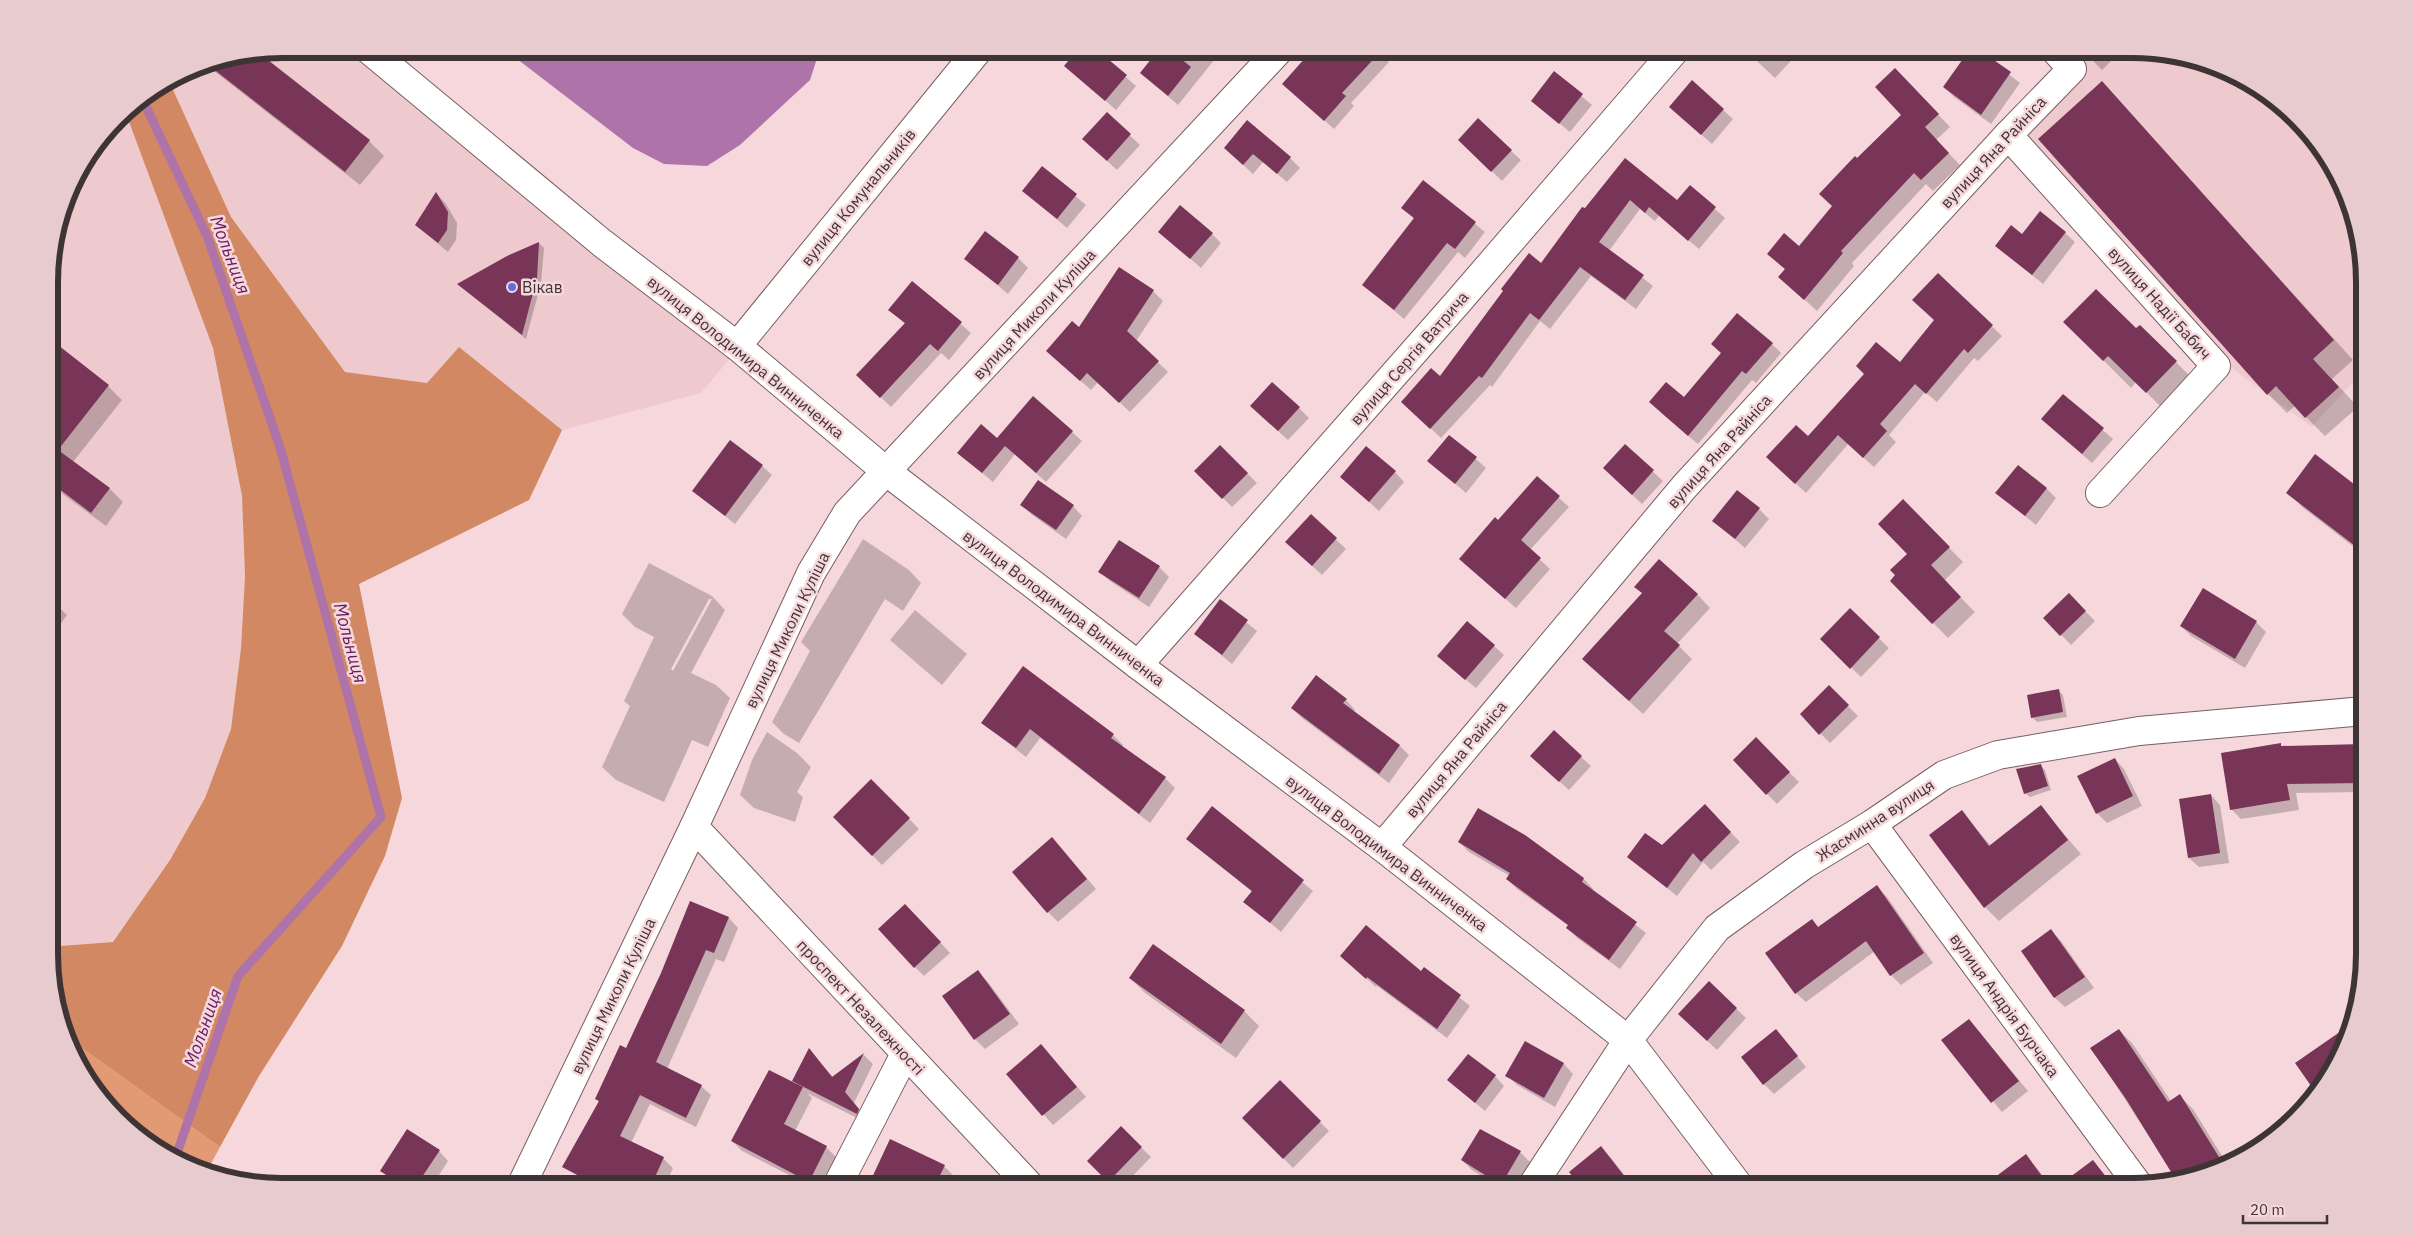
<svg xmlns="http://www.w3.org/2000/svg" width="2413" height="1235" font-family="'IBM Plex Sans',sans-serif">
  <rect width="100%" height="100%" fill="#f6d8dc"/>
  <g fill="#eec9ce">
    <polygon points="281,49 361,49 737,350 701,393 562,430 459,347 427,383 345,372 231,217 169,81 193,66"/>
    <polygon points="2058,49 2131,49 2234,73 2316,140 2347,193 2362,251 2363,371 2312,427 2233,369 2015,135 2077,68"/>
    <polygon points="125,111 213,348 242,496 245,576 241,648 231,729 205,798 170,860 113,942 60,946 51,938 49,266 73,179"/>
  </g>
  <polygon fill="#e29a74" points="65,1036 220,1147 208,1169 179,1162 97,1095"/>
  <polygon fill="#d28963" points="169,81 231,217 345,372 427,383 459,347 562,430 529,500 359,584 402,798 385,856 342,946 259,1076 220,1147 65,1036 51,984 51,938 60,946 113,942 170,860 205,798 231,729 241,648 245,576 242,496 213,348 125,111"/>
  <polygon fill="#ae73a9" points="504,49 820,49 810,80 740,145 707,166 664,164 633,148"/>
  <g fill="#0003" fill-rule="evenodd">
    <polygon points="1080,49 1094,49 1136,86 1116,110 1066,65"/>
    <polygon points="1161,49 1223,49 1178,105 1141,73"/>
    <polygon points="1316,49 1375,49 1389,62 1351,103 1354,106 1334,129 1284,84"/>
    <polygon points="1744,49 1802,49 1775,78"/>
    <polygon points="1971,49 1976,49 2020,83 1991,124 1954,97 1944,87"/>
    <polygon points="2081,49 2123,49 2102,70"/>
    <polygon points="258,53 369,141 384,156 360,185 205,64"/>
    <polygon points="1554,73 1592,105 1570,132 1532,101"/>
    <polygon points="1692,82 1733,119 1712,144 1680,116"/>
    <polygon points="1907,82 1950,127 1936,140 1960,165 1933,191 1926,184 1852,263 1854,266 1817,311 1780,277 1786,270 1768,254 1799,247 1834,207 1857,160 1903,115"/>
    <polygon points="2102,82 2353,360 2332,379 2358,407 2325,436 2295,406 2287,413 2268,394"/>
    <polygon points="2258,92 2316,140 2330,163"/>
    <polygon points="1107,114 1140,145 1117,170 1094,149"/>
    <polygon points="1460,140 1511,151 1521,160 1502,181"/>
    <polygon points="1225,148 1290,158 1300,168 1287,182 1263,162 1253,174"/>
    <polygon points="1625,160 1677,202 1690,187 1725,218 1699,249 1659,216 1655,221 1640,209 1609,251 1653,286 1636,309 1591,276 1550,329 1540,321 1492,387 1490,385 1441,438 1412,411 1541,265"/>
    <polygon points="1042,168 1086,205 1067,228 1034,200"/>
    <polygon points="1423,182 1485,232 1465,258 1458,252 1404,319 1364,285 1415,220 1403,208"/>
    <polygon points="437,194 446,204 457,223 456,240 448,252 416,225"/>
    <polygon points="2065,233 2075,242 2043,284 1996,246 2023,235"/>
    <polygon points="1212,234 1221,243 1201,268 1170,241"/>
    <polygon points="539,243 544,248 541,283 526,339 463,288 508,257"/>
    <polygon points="1018,258 1028,268 1008,294 966,259"/>
    <polygon points="1938,274 2002,336 1978,361 1974,358 1937,402 1925,392 1889,435 1896,442 1874,467 1848,444 1806,493 1778,467 1808,438 1900,364 1935,320"/>
    <polygon points="912,282 971,333 949,360 941,353 891,407 868,385 905,324 890,309"/>
    <polygon points="1153,291 1163,301 1136,341 1168,372 1130,412 1098,382 1091,390 1057,360 1079,329"/>
    <polygon points="2065,322 2136,330 2140,326 2204,390 2174,420 2136,382 2131,388"/>
    <polygon points="49,339 108,386 122,400 73,462 109,488 123,502 106,526 64,495 50,481"/>
    <polygon points="1772,344 1781,353 1756,383 1752,380 1698,444 1660,412"/>
    <polygon points="2064,396 2113,439 2092,463 2053,429"/>
    <polygon points="1299,408 1309,418 1288,440 1261,416"/>
    <polygon points="1072,432 1082,441 1046,482 1015,454 993,482 969,462 997,439"/>
    <polygon points="1450,436 1486,468 1466,493 1429,461"/>
    <polygon points="1220,446 1257,483 1232,507 1196,471"/>
    <polygon points="1625,446 1663,481 1642,504 1614,478"/>
    <polygon points="762,466 772,475 735,524 694,491"/>
    <polygon points="1395,472 1404,482 1379,511 1341,477"/>
    <polygon points="1537,478 1569,507 1530,550 1550,569 1516,608 1470,568 1498,522"/>
    <polygon points="2046,488 2056,498 2036,525 1997,493"/>
    <polygon points="2288,492 2363,493 2363,554 2302,507"/>
    <polygon points="1903,501 1963,562 1944,581 1975,612 1948,638 1892,581 1909,554"/>
    <polygon points="1022,505 1073,506 1082,516 1066,539 1032,515"/>
    <polygon points="1759,509 1769,519 1745,548 1714,521"/>
    <polygon points="1311,516 1346,549 1322,575 1297,552"/>
    <polygon points="863,539 909,570 921,583 903,611 885,599 799,743 784,734 772,722 810,651 801,642"/>
    <path d="M649 563 712 596 725 610 691 673 716 685 730 698 708 747 692 740 664 802 616 780 602 767 630 706 624 701 654 637 635 627 622 614ZM709 599H712L673 671 671 669Z"/>
    <polygon points="1159,567 1169,577 1149,607 1110,581 1100,572"/>
    <polygon points="1697,594 1710,608 1677,644 1692,659 1643,714 1597,672"/>
    <polygon points="2069,595 2095,621 2071,645 2045,618"/>
    <polygon points="50,599 67,615 50,639"/>
    <polygon points="1220,601 1257,631 1232,664 1196,634"/>
    <polygon points="915,610 967,654 942,685 890,640"/>
    <polygon points="1850,610 1889,648 1861,677 1822,639"/>
    <polygon points="2256,622 2266,632 2245,668 2191,636 2181,626"/>
    <polygon points="1494,646 1504,655 1476,688 1449,666"/>
    <polygon points="1023,668 1113,735 1123,745 1121,747 1165,778 1175,788 1150,823 1040,738 1026,757 982,723"/>
    <polygon points="1829,687 1858,716 1830,743 1801,714"/>
    <polygon points="2059,691 2063,695 2067,717 2037,722 2032,717"/>
    <polygon points="1346,700 1355,710 1353,712 1399,745 1409,755 1389,783 1302,718 1292,708"/>
    <polygon points="767,732 797,753 811,767 797,792 803,797 795,822 754,808 740,795 752,760"/>
    <polygon points="1756,739 1799,782 1777,804 1734,760"/>
    <polygon points="2280,745 2282,747 2362,745 2364,792 2296,793 2299,810 2241,819 2231,809"/>
    <polygon points="1581,757 1591,766 1569,790 1542,766"/>
    <polygon points="2115,759 2124,769 2142,806 2107,823 2097,813"/>
    <polygon points="2040,765 2045,770 2051,790 2030,797 2025,793"/>
    <polygon points="871,780 919,829 882,865 835,817"/>
    <polygon points="2211,795 2220,805 2229,863 2199,867 2189,858"/>
    <polygon points="1705,806 1740,842 1711,870 1703,862 1677,896 1628,857 1662,847"/>
    <polygon points="2041,807 2081,854 1999,921 1985,907 1931,835 1962,812 1991,846"/>
    <polygon points="1212,808 1313,891 1281,932 1245,902 1252,892 1188,839"/>
    <polygon points="1524,837 1584,879 1593,889 1592,891 1646,933 1620,969 1577,938 1567,928 1569,926 1517,889 1507,879 1510,876 1469,852 1459,842"/>
    <polygon points="1062,849 1096,889 1058,922 1048,912"/>
    <polygon points="1877,887 1887,897 1933,963 1901,985 1891,975 1875,951 1806,1002 1796,993 1812,921 1819,928"/>
    <polygon points="691,903 729,918 738,928 724,962 716,959 667,1069 701,1086 711,1095 696,1127 650,1104 631,1143 663,1158 673,1168 665,1186 624,1186 580,1165 600,1103 596,1099 627,1049 662,973"/>
    <polygon points="915,915 950,953 924,976 915,967"/>
    <polygon points="2051,931 2061,941 2094,988 2065,1007 2055,998 2023,951"/>
    <polygon points="1153,946 1244,1011 1259,1026 1236,1058 1145,993 1130,978"/>
    <polygon points="1341,956 1421,973 1424,969 1470,1006 1447,1038 1377,986 1376,987"/>
    <polygon points="978,972 988,982 1019,1024 985,1049 975,1039"/>
    <polygon points="1709,983 1746,1018 1717,1050 1689,1024"/>
    <polygon points="1969,1020 2028,1091 2002,1112 1943,1041"/>
    <polygon points="1775,1030 1806,1067 1774,1094 1764,1084"/>
    <polygon points="2119,1030 2132,1043 2171,1101 2180,1096 2193,1109 2227,1164 2206,1174 2177,1180 2092,1048"/>
    <polygon points="1525,1043 1564,1064 1573,1074 1555,1107 1517,1085 1507,1075"/>
    <polygon points="809,1050 833,1077 864,1055 873,1064 854,1103 868,1120 867,1123 807,1093 812,1098 795,1131 826,1147 836,1157 821,1186 811,1186 742,1151 732,1141 799,1086 794,1081"/>
    <polygon points="1050,1055 1086,1097 1053,1125 1008,1074"/>
    <polygon points="1495,1076 1504,1086 1485,1111 1448,1080"/>
    <polygon points="1280,1082 1329,1131 1293,1168 1244,1118"/>
    <polygon points="1121,1128 1151,1157 1123,1186 1114,1186 1089,1161"/>
    <polygon points="890,1140 944,1166 954,1176 949,1186 869,1186"/>
    <polygon points="1601,1148 1611,1158 1633,1186 1581,1186"/>
    <polygon points="439,1151 448,1161 432,1186 400,1186 381,1171"/>
    <polygon points="1520,1152 1530,1162 1516,1186 1498,1186 1472,1170 1462,1160"/>
    <polygon points="2026,1155 2051,1186 1985,1186"/>
    <polygon points="2093,1161 2114,1186 2063,1186"/>
    <polygon points="1393,1176 1418,1186 1389,1186"/>
  </g>
  <g fill="none" stroke-linecap="round" stroke-linejoin="round">
    <polyline stroke="#ae73a9" stroke-width="9" points="142,98 207,236 280,447 381,817 238,976 175,1159"/>
  </g>
  <g fill="#783558">
    <polygon points="1078,49 1096,49 1127,75 1105,101 1064,66"/>
    <polygon points="1159,49 1169,49 1191,67 1168,96 1140,73"/>
    <polygon points="1313,49 1383,49 1342,93 1346,96 1324,121 1282,84"/>
    <polygon points="1970,49 1978,49 2011,72 1981,115 1943,87"/>
    <polygon points="259,53 370,140 345,172 207,64"/>
    <polygon points="1895,68 1939,114 1925,127 1949,153 1921,180 1914,173 1841,251 1843,253 1804,300 1778,277 1785,269 1767,254 1784,233 1799,246 1832,206 1819,194 1855,156 1857,158 1901,115 1875,87"/>
    <polygon points="1554,71 1583,94 1559,124 1531,101"/>
    <polygon points="1692,80 1724,109 1701,135 1669,107"/>
    <polygon points="2102,81 2334,340 2313,359 2339,387 2305,418 2276,386 2267,395 2038,139"/>
    <polygon points="1107,112 1131,134 1107,161 1082,139"/>
    <polygon points="1478,118 1512,150 1491,172 1458,140"/>
    <polygon points="1247,120 1291,157 1277,174 1253,154 1243,165 1224,148"/>
    <polygon points="1625,158 1677,200 1690,185 1716,207 1688,241 1649,207 1645,213 1630,200 1599,242 1644,275 1625,300 1580,267 1539,320 1530,313 1482,378 1479,376 1430,429 1401,402 1431,368 1440,376 1503,291 1501,289 1529,253 1541,263 1582,207 1585,208"/>
    <polygon points="1042,166 1077,194 1057,219 1022,191"/>
    <polygon points="1423,180 1476,222 1455,249 1447,243 1394,310 1362,285 1414,218 1401,208"/>
    <polygon points="436,192 448,212 447,230 438,243 415,225"/>
    <polygon points="1180,205 1213,233 1190,259 1158,232"/>
    <polygon points="2040,211 2066,232 2032,275 1995,246 2011,225 2022,234"/>
    <polygon points="985,231 1019,257 998,285 964,259"/>
    <polygon points="539,242 537,278 522,335 457,284 507,256"/>
    <polygon points="1119,267 1154,290 1127,331 1159,361 1119,403 1087,373 1080,381 1046,351 1072,321 1079,327"/>
    <polygon points="1938,273 1993,325 1968,353 1964,349 1926,394 1915,384 1880,424 1887,431 1863,458 1838,435 1795,484 1766,457 1796,425 1808,436 1864,374 1856,366 1876,342 1900,362 1934,320 1912,300"/>
    <polygon points="912,281 962,322 938,351 930,344 880,398 856,375 905,323 888,310"/>
    <polygon points="2096,289 2136,328 2140,325 2177,361 2146,393 2108,356 2103,361 2063,322"/>
    <polygon points="1737,313 1773,343 1746,374 1742,371 1688,436 1649,402 1666,382 1684,397 1721,353 1711,344"/>
    <polygon points="49,338 109,385 58,450 110,488 91,513 50,482"/>
    <polygon points="1272,382 1300,407 1278,431 1250,406"/>
    <polygon points="2063,394 2104,428 2082,454 2041,419"/>
    <polygon points="1033,396 1073,431 1036,473 1005,446 982,473 957,453 981,424 997,438"/>
    <polygon points="1449,435 1477,457 1455,484 1427,461"/>
    <polygon points="730,440 763,465 725,516 692,491"/>
    <polygon points="1625,444 1654,470 1632,495 1603,468"/>
    <polygon points="1220,445 1248,473 1222,499 1194,471"/>
    <polygon points="1366,446 1396,471 1369,502 1340,477"/>
    <polygon points="2315,454 2363,491 2363,552 2286,493"/>
    <polygon points="2018,465 2047,488 2025,516 1995,493"/>
    <polygon points="1537,476 1560,496 1521,540 1541,558 1505,599 1459,559 1495,517 1498,520"/>
    <polygon points="1038,480 1074,505 1056,530 1020,505"/>
    <polygon points="1737,490 1760,508 1735,539 1712,521"/>
    <polygon points="1903,499 1950,547 1931,565 1961,597 1932,624 1890,581 1895,575 1890,570 1907,554 1878,524"/>
    <polygon points="1311,514 1337,538 1312,566 1285,542"/>
    <polygon points="1119,540 1160,566 1139,598 1098,572"/>
    <polygon points="1659,559 1698,594 1664,631 1680,645 1629,701 1582,659 1642,593 1634,587"/>
    <polygon points="2203,588 2257,621 2235,659 2180,626"/>
    <polygon points="2069,593 2086,611 2060,636 2043,618"/>
    <polygon points="1220,599 1248,620 1222,655 1194,634"/>
    <polygon points="1850,608 1880,637 1850,669 1820,639"/>
    <polygon points="1467,621 1495,645 1465,680 1437,656"/>
    <polygon points="1023,666 1114,734 1111,738 1166,777 1139,814 1030,729 1016,748 981,723"/>
    <polygon points="1316,675 1347,699 1343,703 1400,745 1379,774 1291,708"/>
    <polygon points="1829,685 1849,705 1819,735 1800,714"/>
    <polygon points="2059,689 2063,712 2031,718 2027,695"/>
    <polygon points="1554,730 1582,756 1559,782 1530,756"/>
    <polygon points="1756,737 1790,772 1766,795 1733,760"/>
    <polygon points="2281,743 2281,746 2363,744 2364,783 2287,784 2290,800 2230,810 2221,753"/>
    <polygon points="2115,758 2133,796 2096,814 2077,776"/>
    <polygon points="2041,764 2048,786 2024,794 2016,769"/>
    <polygon points="871,779 910,818 872,856 833,817"/>
    <polygon points="2211,794 2220,853 2188,858 2179,799"/>
    <polygon points="1705,804 1731,832 1701,862 1693,853 1667,888 1627,857 1645,833 1662,845"/>
    <polygon points="2041,805 2068,840 1984,908 1929,835 1962,810 1989,846"/>
    <polygon points="1212,806 1304,880 1270,923 1243,902 1252,891 1186,839"/>
    <polygon points="1478,808 1525,835 1584,878 1582,882 1637,922 1609,960 1566,928 1568,925 1506,879 1510,873 1458,842"/>
    <polygon points="1052,837 1087,879 1047,913 1012,872"/>
    <polygon points="1877,885 1924,953 1890,976 1866,941 1795,994 1765,953 1812,919 1818,927"/>
    <polygon points="690,901 729,917 714,953 706,950 656,1062 702,1085 686,1118 640,1095 620,1136 664,1157 651,1186 633,1186 615,1178 610,1186 598,1186 562,1167 599,1101 595,1099 620,1045 626,1048 661,973"/>
    <polygon points="905,904 941,942 914,968 878,929"/>
    <polygon points="1366,925 1421,971 1424,967 1461,995 1437,1029 1367,977 1366,979 1340,956"/>
    <polygon points="2051,929 2085,977 2054,998 2021,951"/>
    <polygon points="1153,944 1245,1010 1221,1044 1129,978"/>
    <polygon points="978,970 1010,1014 974,1040 942,996"/>
    <polygon points="1709,981 1737,1008 1707,1041 1678,1014"/>
    <polygon points="1969,1019 2019,1081 1991,1103 1941,1040"/>
    <polygon points="2347,1027 2340,1056 2316,1093 2295,1063"/>
    <polygon points="1776,1029 1798,1056 1763,1085 1741,1057"/>
    <polygon points="2119,1029 2168,1102 2180,1094 2219,1157 2184,1178 2176,1180 2126,1099 2090,1048"/>
    <polygon points="1525,1041 1564,1063 1544,1098 1505,1076"/>
    <polygon points="1041,1044 1077,1087 1042,1116 1006,1074"/>
    <polygon points="809,1048 832,1077 864,1053 845,1092 859,1109 857,1114 792,1081"/>
    <polygon points="1468,1054 1496,1075 1475,1103 1447,1080"/>
    <polygon points="769,1070 803,1087 784,1124 827,1146 809,1182 731,1141"/>
    <polygon points="1280,1080 1321,1121 1283,1159 1242,1118"/>
    <polygon points="1121,1126 1142,1147 1108,1182 1087,1161"/>
    <polygon points="407,1129 440,1150 416,1186 403,1186 380,1171"/>
    <polygon points="1480,1129 1521,1151 1501,1185 1461,1160"/>
    <polygon points="890,1139 945,1165 935,1186 868,1186"/>
    <polygon points="1601,1146 1632,1186 1580,1186 1569,1172"/>
    <polygon points="2026,1154 2049,1186 1983,1186"/>
    <polygon points="2093,1160 2113,1186 2058,1186"/>
  </g>
  <g fill="none" stroke-linecap="round" stroke-linejoin="round">
    <g stroke="#775e62" stroke-width="30">
      <g id="minor">
        <polyline points="2008,135 2216,366 2100,493"/>
        <polyline points="737,346 979,49"/>
        <polyline points="1138,665 1457,303 1676,49"/>
        <polyline points="1872,824 2139,1186"/>
        <polyline points="694,827 1030,1186"/>
        <polyline points="1382,847 1685,486 2008,135 2072,69 2054,49"/>
        <polyline points="521,1186 694,827 811,573 847,513 1280,49"/>
        <polyline points="837,1186 905,1054"/>
        <polyline points="1532,1186 1628,1040 1717,928 1804,865 1872,824 1944,775 1998,755 2139,731 2364,711"/>
      </g>
    </g>
    <g stroke="#775e62" stroke-width="30">
      <polyline id="major" points="368,49 602,243 737,346 887,472 1138,665 1382,847 1628,1040 1739,1186"/>
    </g>
    <use href="#minor" stroke="#fff" stroke-width="28"/>
    <use href="#major" stroke="#fff" stroke-width="28"/>
  </g>
  <circle fill="#566fe5" stroke="#f6d8dc" stroke-width="2" cx="512" cy="287" r="5"/>
  <g text-anchor="middle" stroke-width="5" stroke-linejoin="round" paint-order="stroke">
    <g font-size="16" fill="#3f3435" stroke="#f6d8dc">
      <text transform="translate(1993 152) rotate(-47)" y="6">вулиця Яна Райніса</text>
      <text transform="translate(858 197) rotate(-51)" y="6">вулиця Комунальників</text>
      <text transform="translate(2160 303) rotate(48)" y="6">вулиця Надії Бабич</text>
      <text transform="translate(1034 314) rotate(-47)" y="6">вулиця Миколи Куліша</text>
      <text transform="translate(746 357) rotate(39)" y="6">вулиця Володимира Винниченка</text>
      <text transform="translate(1409 358) rotate(-49)" y="6">вулиця Сергія Ватрича</text>
      <text transform="translate(1719 451) rotate(-48)" y="6">вулиця Яна Райніса</text>
      <text transform="translate(1064 608) rotate(37)" y="6">вулиця Володимира Винниченка</text>
      <text transform="translate(787 630) rotate(-64)" y="6">вулиця Миколи Куліша</text>
      <text transform="translate(1456 759) rotate(-50)" y="6">вулиця Яна Райніса</text>
      <text transform="translate(1875 820) rotate(-33)" y="6">Жасминна вулиця</text>
      <text transform="translate(1387 853) rotate(37)" y="6">вулиця Володимира Винниченка</text>
      <text transform="translate(613 996) rotate(-64)" y="6">вулиця Миколи Куліша</text>
      <text transform="translate(2005 1005) rotate(54)" y="6">вулиця Андрія Бурчака</text>
      <text transform="translate(861 1007) rotate(47)" y="6">проспект Незалежності</text>
    </g>
    <g font-size="16" fill="#3f3435" stroke="#f6d8dc" text-anchor="start">
      <text x="522" y="293">Вікав</text>
    </g>
    <g font-size="18" font-style="italic" fill="#651d62" stroke="#f6d8dc">
      <text transform="translate(230 255) rotate(69)" y="6">Мольниця</text>
      <text transform="translate(350 643) rotate(75)" y="6">Мольниця</text>
      <text transform="translate(203 1028) rotate(-71)" y="6">Мольниця</text>
    </g>
  </g>
  <path d="M0 0H2413V1235H0ZM282 58H2132A224 224 0 0 1 2356 282V954A224 224 0 0 1 2132 1178H282A224 224 0 0 1 58 954V282A224 224 0 0 1 282 58Z" fill="#e7cbcf" fill-rule="evenodd"/>
  <path fill="none" stroke="#3f3435" stroke-width="6" d="M282 58H2132A224 224 0 0 1 2356 282V954A224 224 0 0 1 2132 1178H282A224 224 0 0 1 58 954V282A224 224 0 0 1 282 58Z"/>
  <path d="M2243 1215v8h84v-8" fill="none" stroke="#3f3435" stroke-width="2.5"/>
  <text x="2250" y="1215" font-size="15" fill="#3f3435" stroke="#f6d8dc" stroke-width="4" paint-order="stroke">20 m</text>
</svg>
